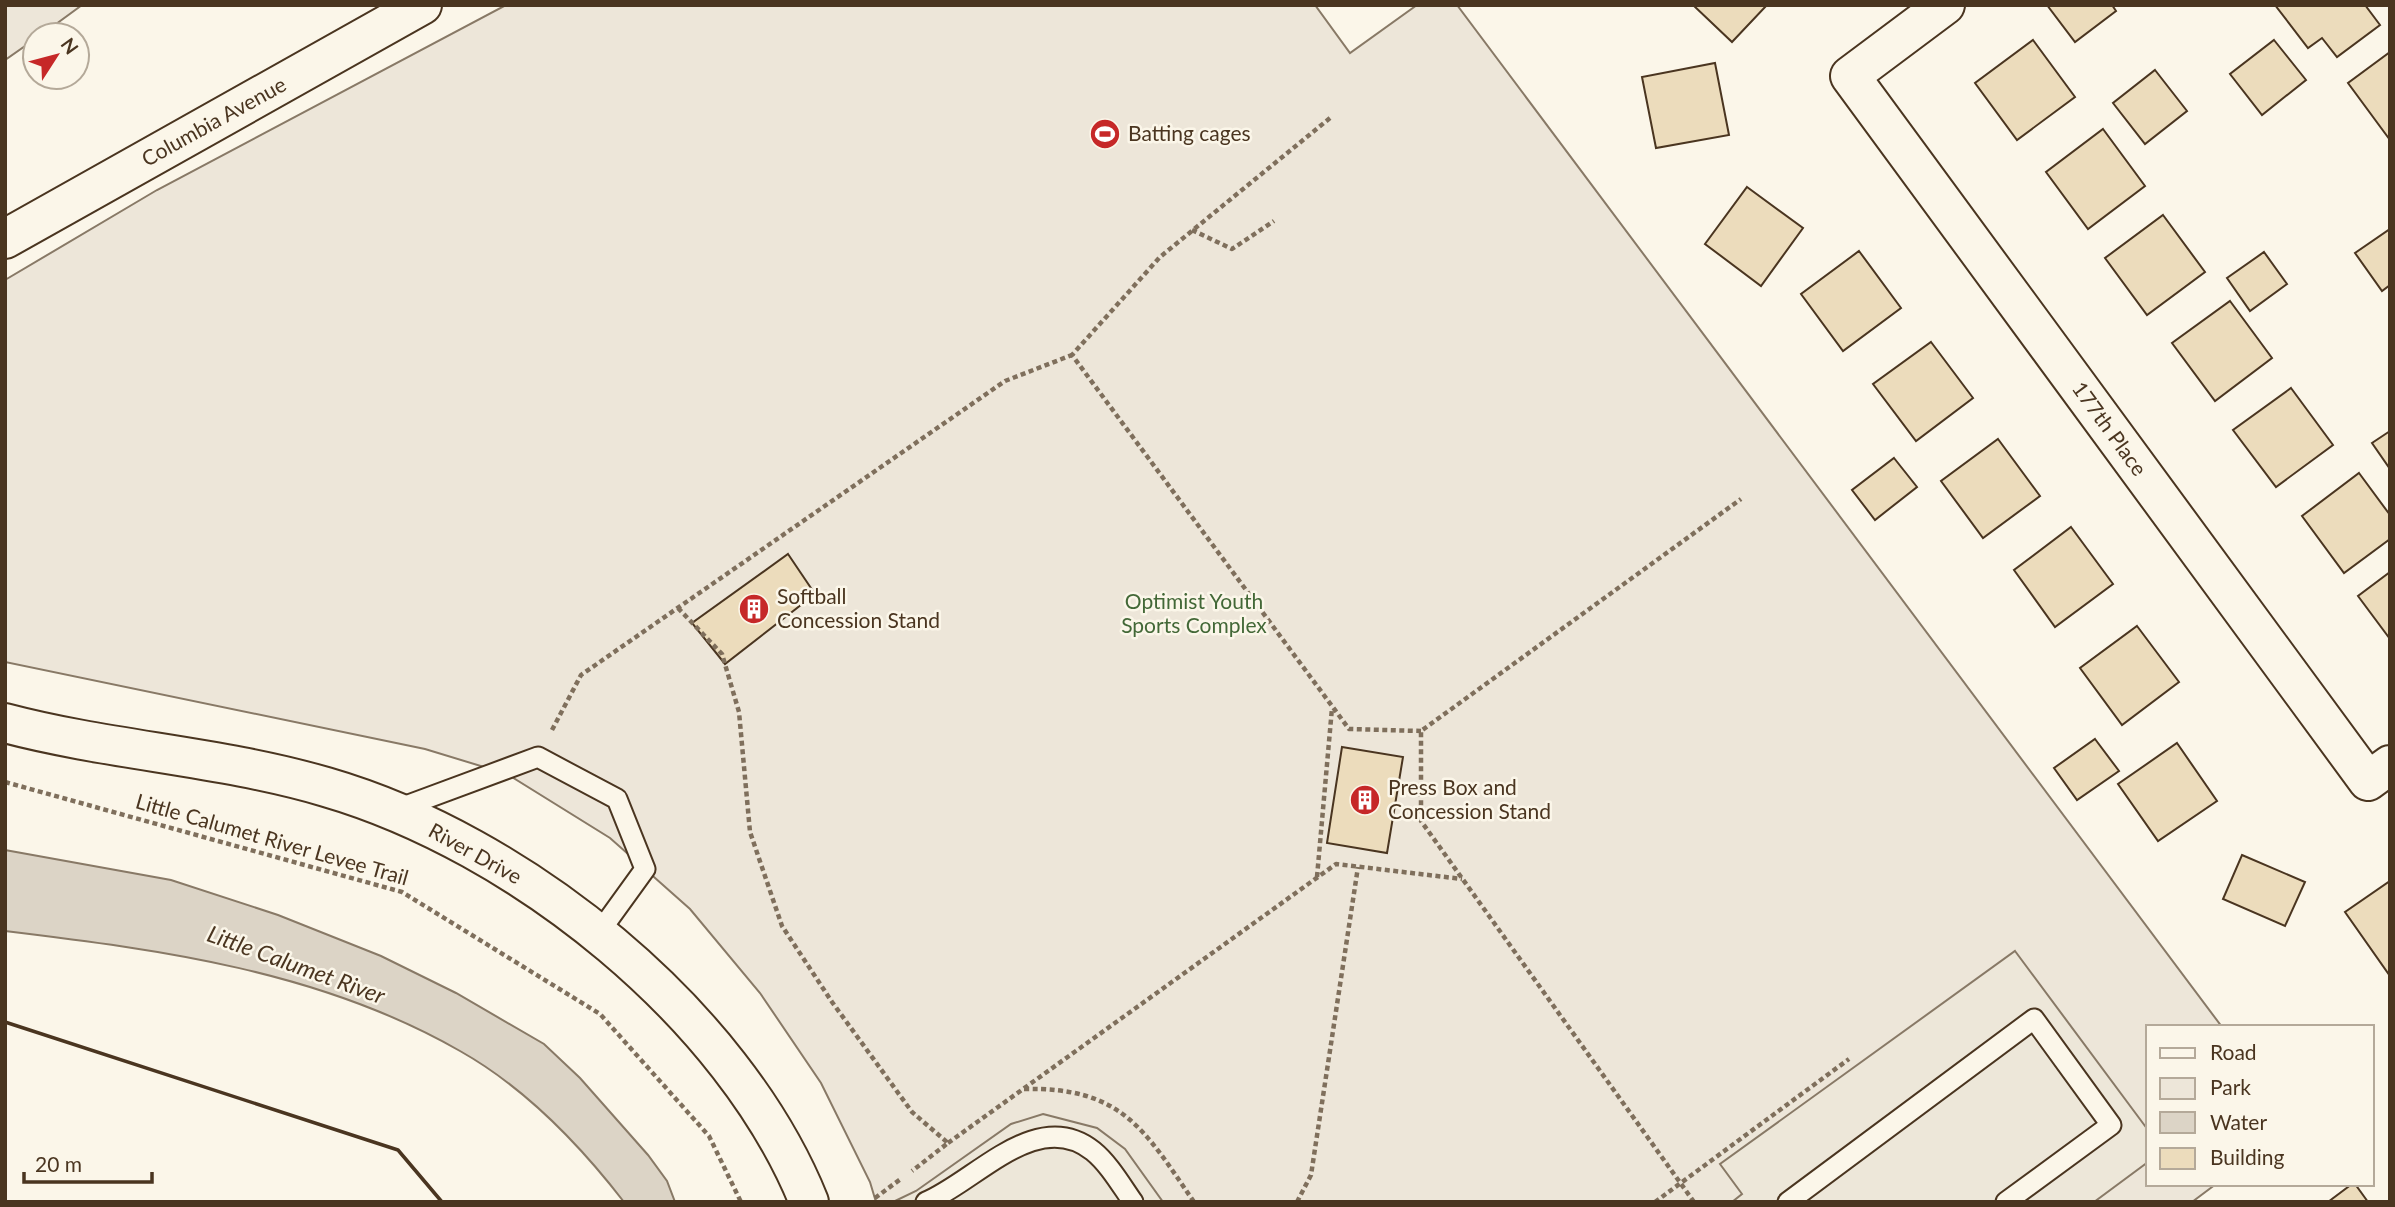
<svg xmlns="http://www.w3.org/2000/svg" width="2395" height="1207" font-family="Lato,sans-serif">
  <rect width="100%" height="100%" fill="#fbf6e9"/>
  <g fill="#ede6d9" stroke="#887966" stroke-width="2">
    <polygon points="5,5 82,5 41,35 35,35 35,39 5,60"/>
    <polygon points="506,5 1315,5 1350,53 1417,5 1457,5 2222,1027 2148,1027 2148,1184 2216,1184 2192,1202 876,1202 870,1182 821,1083 760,993 690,909 610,838 507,774 425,749 5,662 5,280 157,190"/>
  </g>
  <g fill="#ede7d9" stroke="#887966" stroke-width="2">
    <polygon points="2015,951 2148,1130 2148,1162 2094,1202 1732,1202 1742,1194 1720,1164"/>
    <polygon points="1043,1114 1097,1128 1125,1149 1163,1202 893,1202 916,1191 1011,1124"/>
  </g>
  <path fill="#dcd4c6" stroke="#887966" stroke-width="2" d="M5 850 171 880 278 915 381 956 456 993 544 1044 580 1078 648 1155 667 1181 675 1202H624C580 1145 524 1087 460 1051 321 971 162 950 5 931Z"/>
  <g fill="#ecdcbc" stroke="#4a3520" stroke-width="2">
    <polygon points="1693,5 1767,5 1732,42"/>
    <polygon points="2047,5 2112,5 2116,11 2075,42"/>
    <polygon points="2275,5 2365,5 2380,25 2337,57 2322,38 2308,48"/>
    <polygon points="2033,40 2075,97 2017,140 1975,83"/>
    <polygon points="2274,40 2306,80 2262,115 2230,74"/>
    <polygon points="2390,52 2390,140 2348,83"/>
    <polygon points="1715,63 1729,135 1656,148 1642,77"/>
    <polygon points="2155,70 2187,111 2145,144 2113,103"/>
    <polygon points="2103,129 2145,186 2088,229 2046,172"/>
    <polygon points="1747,187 1803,228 1761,286 1705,244"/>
    <polygon points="2163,215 2205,272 2147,315 2105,258"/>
    <polygon points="2390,229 2390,285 2382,291 2355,253"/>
    <polygon points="1859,251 1901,308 1843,351 1801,294"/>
    <polygon points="2264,252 2287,284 2250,311 2227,278"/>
    <polygon points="2230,301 2272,358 2215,401 2172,343"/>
    <polygon points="1931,342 1973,398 1916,441 1873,384"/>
    <polygon points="2291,388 2333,445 2276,487 2233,430"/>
    <polygon points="2390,431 2390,469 2372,443"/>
    <polygon points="1998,439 2040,496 1983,538 1941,481"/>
    <polygon points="1894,458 1917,487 1875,520 1852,490"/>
    <polygon points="2359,473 2390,515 2390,539 2344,573 2302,516"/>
    <polygon points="2071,527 2113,584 2055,627 2014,570"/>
    <polygon points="788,554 815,594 725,664 692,623"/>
    <polygon points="2390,572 2390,639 2358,596"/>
    <polygon points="2137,626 2179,682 2122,725 2080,668"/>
    <polygon points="2095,739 2119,771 2077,800 2054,768"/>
    <polygon points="2177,743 2217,801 2158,841 2118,784"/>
    <polygon points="1342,747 1403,757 1387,853 1327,843"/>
    <polygon points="2242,855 2305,882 2285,926 2223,899"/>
    <polygon points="2390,881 2390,976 2345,912"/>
    <polygon points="2352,1184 2355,1184 2368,1202 2328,1202"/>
  </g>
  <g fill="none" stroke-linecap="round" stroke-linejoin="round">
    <g stroke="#4a3520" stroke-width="23">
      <g id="lane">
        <polyline points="395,810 538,757 617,799 645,869 598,934"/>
        <path d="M926 1202C975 1182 1037 1106 1093 1151 1109 1164 1121 1185 1133 1202"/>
        <polyline points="1788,1202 2034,1019 2111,1125 2006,1202"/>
      </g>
    </g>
    <g stroke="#4a3520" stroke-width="42">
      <g id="street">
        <polyline points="1945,5 1850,76 2368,781 2390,765"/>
        <path d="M5 723C111 751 221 756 326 787 519 843 733 1013 809 1202"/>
      </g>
    </g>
    <g stroke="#4a3520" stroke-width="42">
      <polyline id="secondary" points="5,239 422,5"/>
    </g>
    <g stroke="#7f6f5c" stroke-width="4.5" stroke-dasharray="5 3.5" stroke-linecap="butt">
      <polyline points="1330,118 1160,257 1072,355 1349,729 1421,731"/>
      <polyline points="1192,230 1232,249 1274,221"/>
      <polyline points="678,608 722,654 739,712 750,832 782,926 832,1002 912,1112 948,1143 912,1171"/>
      <polyline points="552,730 581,675 1005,381 1072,355"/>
      <polyline points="5,782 402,892 600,1014 709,1136 741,1202"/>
      <polyline points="1317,877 1332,708"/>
      <path d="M1024 1089C1122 1087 1144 1129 1194 1202"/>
      <polyline points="948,1143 1336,864 1462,879"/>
      <polyline points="875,1198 902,1178"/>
      <polyline points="1297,1202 1311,1175 1358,867"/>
      <polyline points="1655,1202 1849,1059"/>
      <polyline points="1694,1202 1421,821 1421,731 1741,499"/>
    </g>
    <use href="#lane" stroke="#fbf6e9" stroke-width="19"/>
    <use href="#street" stroke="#fbf6e9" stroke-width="38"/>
    <use href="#secondary" stroke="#fbf6e9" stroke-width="38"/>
    <polyline stroke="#4a3520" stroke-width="3.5" points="5,1022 398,1150 442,1202"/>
  </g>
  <defs>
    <g id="stadium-disc" transform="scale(1.575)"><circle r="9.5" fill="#c62828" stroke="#fbf6e9"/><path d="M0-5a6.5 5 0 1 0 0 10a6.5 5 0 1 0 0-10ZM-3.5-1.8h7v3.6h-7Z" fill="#fff"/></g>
    <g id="building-disc" transform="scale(1.575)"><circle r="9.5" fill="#c62828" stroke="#fbf6e9"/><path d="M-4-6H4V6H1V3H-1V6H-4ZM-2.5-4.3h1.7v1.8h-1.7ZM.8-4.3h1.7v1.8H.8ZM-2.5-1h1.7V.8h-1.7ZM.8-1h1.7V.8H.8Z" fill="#fff"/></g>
  </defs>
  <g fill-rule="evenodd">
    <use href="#stadium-disc" x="1105" y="134"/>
    <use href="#building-disc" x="754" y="609"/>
    <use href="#building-disc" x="1365" y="800"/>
  </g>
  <g text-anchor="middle" stroke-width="5" stroke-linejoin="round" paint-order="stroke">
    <g font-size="21" fill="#4a3520" stroke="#fbf6e9">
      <text transform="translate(214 122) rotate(-29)" y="7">Columbia Avenue</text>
      <text transform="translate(2109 429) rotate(54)" y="7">177th Place</text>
      <text transform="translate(272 840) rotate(16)" y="7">Little Calumet River Levee Trail</text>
      <text transform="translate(475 854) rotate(29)" y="7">River Drive</text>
    </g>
    <g font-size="21" fill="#4a3520" stroke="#fbf6e9" text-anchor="start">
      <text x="1128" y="141">Batting cages</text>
      <text x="777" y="604">Softball<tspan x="777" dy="24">Concession Stand</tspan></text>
      <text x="1388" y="795">Press Box and<tspan x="1388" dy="24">Concession Stand</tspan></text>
    </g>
    <g font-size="21" fill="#436837" stroke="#fbf6e9">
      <text x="1194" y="609">Optimist Youth<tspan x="1194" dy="24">Sports Complex</tspan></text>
    </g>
    <g font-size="23" font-style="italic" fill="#4a3520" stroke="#fbf6e9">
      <text transform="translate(296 965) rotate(20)" y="8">Little Calumet River</text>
    </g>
  </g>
  <rect width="2395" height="1207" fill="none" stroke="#4a3520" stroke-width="14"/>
  <rect x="2146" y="1025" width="228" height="161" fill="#fbf6e9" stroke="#b4a999" stroke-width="2"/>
  <rect x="2160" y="1048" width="35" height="10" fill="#fbf6e9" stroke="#b4a999" stroke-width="2"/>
  <text x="2210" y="1060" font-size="21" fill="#4a3520">Road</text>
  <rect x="2160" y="1078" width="35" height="21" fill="#ede6d9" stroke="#b4a999" stroke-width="2"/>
  <text x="2210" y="1095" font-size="21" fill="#4a3520">Park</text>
  <rect x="2160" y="1112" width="35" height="21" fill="#dcd4c6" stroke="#b4a999" stroke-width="2"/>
  <text x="2210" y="1130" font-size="21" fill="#4a3520">Water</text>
  <rect x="2160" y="1148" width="35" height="21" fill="#ecdcbc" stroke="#b4a999" stroke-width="2"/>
  <text x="2210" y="1165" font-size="21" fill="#4a3520">Building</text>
  <g transform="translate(56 56) rotate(54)"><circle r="33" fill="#fbf6e9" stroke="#b4a999" stroke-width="2"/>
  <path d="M0-5L12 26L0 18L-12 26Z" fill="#c62828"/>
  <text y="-10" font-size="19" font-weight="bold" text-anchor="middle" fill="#4a3520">N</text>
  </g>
  <path d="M24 1172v10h128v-10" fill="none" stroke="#4a3520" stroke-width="3.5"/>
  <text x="35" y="1172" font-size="21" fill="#4a3520" stroke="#fbf6e9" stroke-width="5" paint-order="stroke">20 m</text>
</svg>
